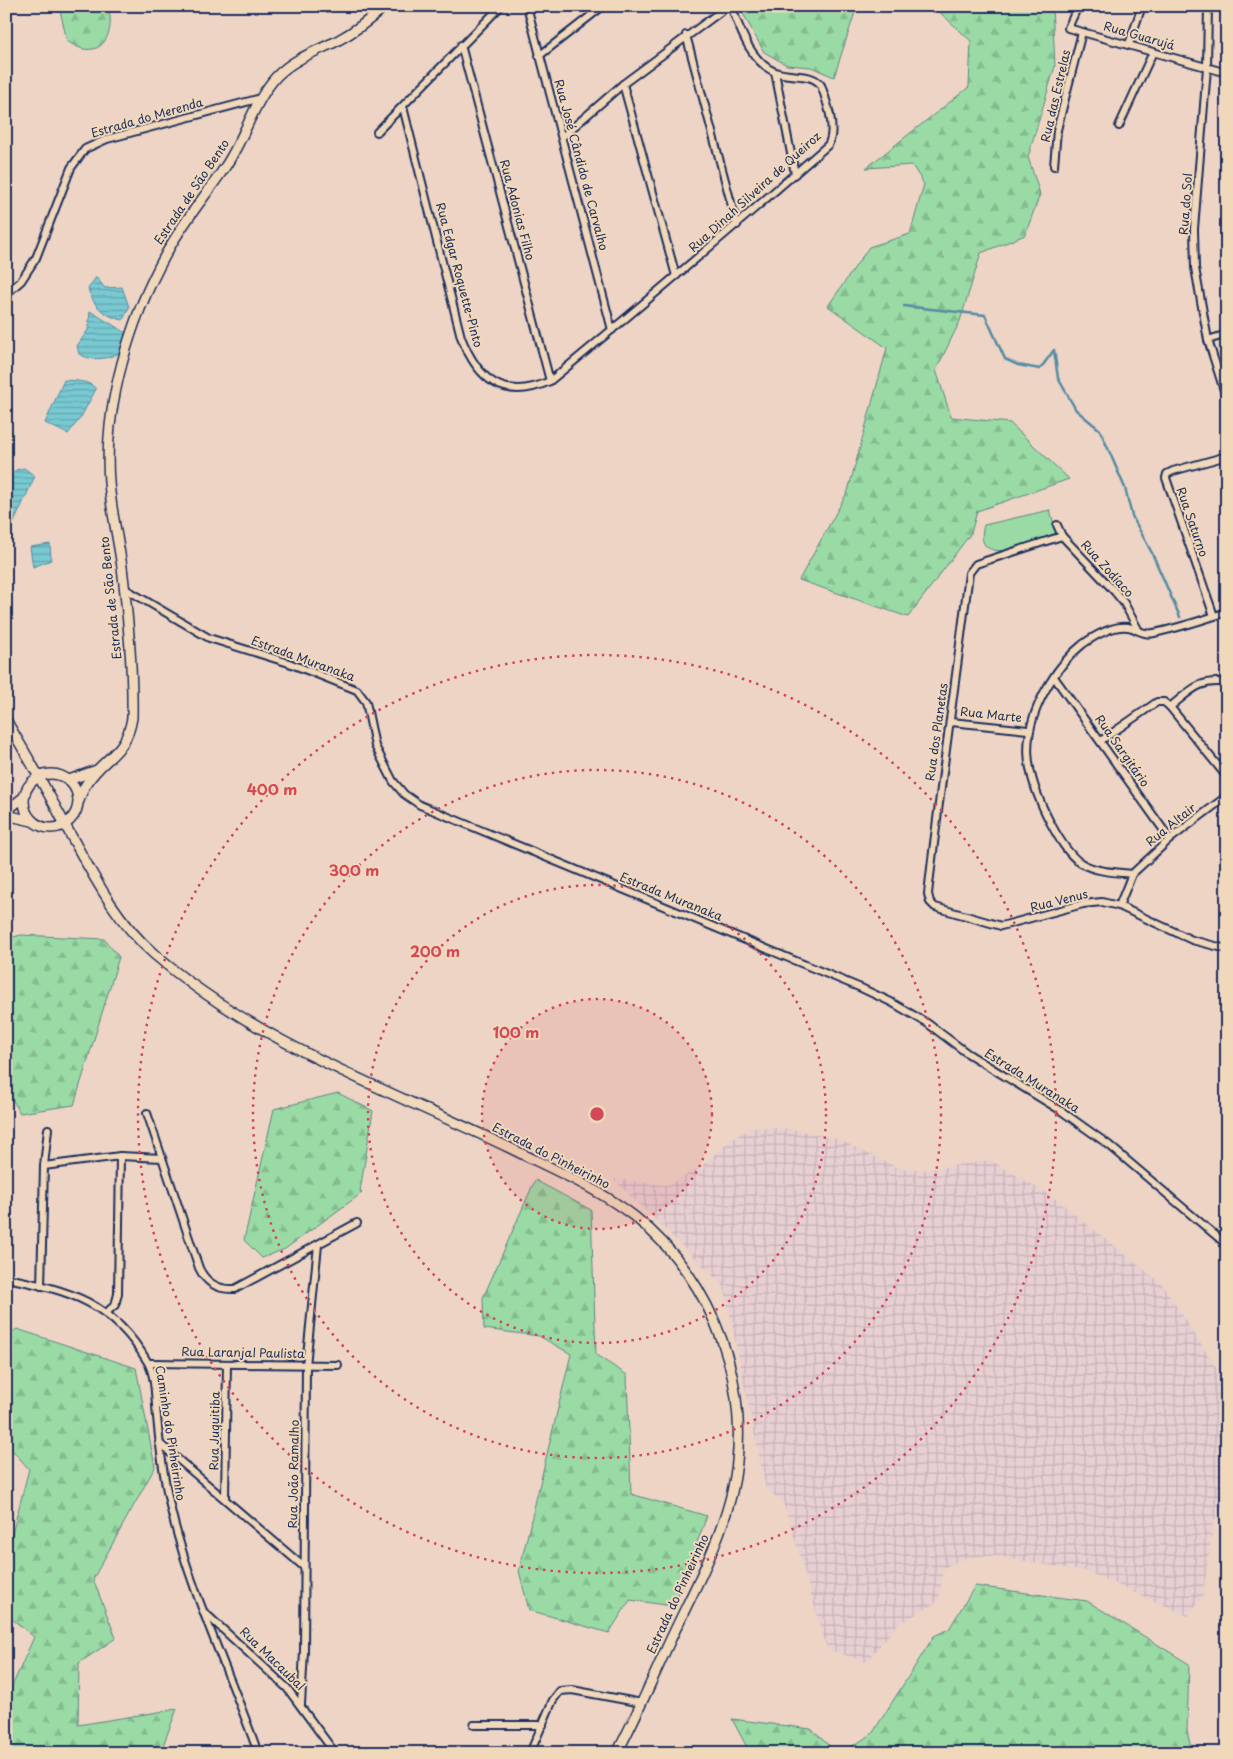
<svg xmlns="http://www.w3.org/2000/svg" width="1233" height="1759" font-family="'Playpen Sans',sans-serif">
  <defs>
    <pattern id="industrial-grid" width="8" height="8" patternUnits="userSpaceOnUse" patternTransform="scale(1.25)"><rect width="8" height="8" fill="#e7cfd2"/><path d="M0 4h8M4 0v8" fill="none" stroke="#c6b2b7"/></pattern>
    <pattern id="forest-firs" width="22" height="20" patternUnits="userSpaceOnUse" patternTransform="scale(1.25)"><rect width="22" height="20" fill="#9adba5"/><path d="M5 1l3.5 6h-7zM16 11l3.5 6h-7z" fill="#84bc90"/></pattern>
    <pattern id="water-rules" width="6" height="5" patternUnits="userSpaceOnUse" patternTransform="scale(1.25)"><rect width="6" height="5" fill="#78c9d1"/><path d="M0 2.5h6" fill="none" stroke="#62a4ad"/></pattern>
  </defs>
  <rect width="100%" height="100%" fill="#edd4c5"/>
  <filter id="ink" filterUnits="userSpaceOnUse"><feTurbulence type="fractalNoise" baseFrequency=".02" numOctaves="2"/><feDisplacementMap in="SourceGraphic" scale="10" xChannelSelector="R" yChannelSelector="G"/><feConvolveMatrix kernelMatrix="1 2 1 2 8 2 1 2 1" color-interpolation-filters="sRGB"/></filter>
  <g filter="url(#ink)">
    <polygon fill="url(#industrial-grid)" points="755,1127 791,1129 837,1139 898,1168 927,1170 990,1160 1053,1197 1162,1284 1221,1375 1227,1390 1227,1498 1213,1523 1203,1595 1188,1616 1088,1572 995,1556 967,1557 943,1568 939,1601 897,1625 866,1662 827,1649 788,1516 782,1501 766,1489 724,1286 613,1179 668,1185 701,1167 733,1138"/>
    <g fill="url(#forest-firs)" stroke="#5a8582">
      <path d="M59 6H107C114 19 110 46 93 49 83 51 75 46 67 41Z"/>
      <polygon points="739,6 857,6 834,77 811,67 787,65 764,52"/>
      <polygon points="933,6 1052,6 1055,66 1028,157 1040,194 1025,235 981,253 960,321 936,370 951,417 1010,423 1069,479 977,511 971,533 908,617 799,580 848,491 887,348 828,306 869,247 910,234 924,184 912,165 866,168 969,87 971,41"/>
      <polygon points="21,935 104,939 119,957 74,1105 20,1113 6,1088 6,939"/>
      <polygon points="338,1093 373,1111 360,1191 362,1193 285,1249 262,1258 244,1240 274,1109"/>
      <polygon points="535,1180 591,1210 596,1355 627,1375 631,1494 707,1516 673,1606 630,1600 609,1633 529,1610 519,1571 571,1354 539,1336 484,1329 483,1298"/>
      <polygon points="17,1329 136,1368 155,1467 93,1579 116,1638 79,1663 78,1725 177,1709 160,1753 6,1753 6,1700 34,1637 6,1614 6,1557 29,1469 6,1443 6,1336"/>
      <polygon points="975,1586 1087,1601 1189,1664 1187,1731 1192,1753 841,1753 872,1734 934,1636 949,1629"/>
      <polygon points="732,1719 811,1729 837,1753 750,1753"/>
    </g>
    <path fill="#9adba5" stroke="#5a8582" d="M1050 510 1057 535C1037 541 971 572 984 525Z"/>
    <g fill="url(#water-rules)" stroke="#538ba3">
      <path d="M96 277 105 288 122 287 129 307 123 320C104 316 94 307 88 289Z"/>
      <path d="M90 311 126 333 123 351C109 359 93 362 79 354L77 346 88 330Z"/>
      <path d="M64 380C75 381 89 380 96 389L81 417 68 434 45 423Z"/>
      <polygon points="24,468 35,476 11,529 6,530 6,479 16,470"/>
      <polygon points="50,544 51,560 33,567 30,547"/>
    </g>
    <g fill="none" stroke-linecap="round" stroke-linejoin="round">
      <polyline stroke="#538ba3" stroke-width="2.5" points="904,306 985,315 1005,359 1018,365 1040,369 1054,350 1058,378 1076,410 1100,430 1125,488 1132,516 1152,553 1180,617"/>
      <g stroke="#1b2f5e" stroke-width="10">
        <g id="street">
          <polyline points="527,6 612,330"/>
          <polyline points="1078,6 1068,28 1227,73"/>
          <polyline points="1208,6 1207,68 1194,229 1195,268 1208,340 1227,400"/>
          <polyline points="686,35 737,225"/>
          <polyline points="1129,44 1142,6"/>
          <polyline points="461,45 550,381"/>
          <polyline points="539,56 603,6"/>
          <polyline points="775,72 795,174"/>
          <polyline points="623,84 676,276"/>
          <path d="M403 107 461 337C478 380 504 402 550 381 644 304 736 225 828 145 837 130 827 102 821 85 810 71 789 79 773 71 750 60 740 29 731 6"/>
          <polyline points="1119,126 1153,52"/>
          <polyline points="377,132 501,6"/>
          <polyline points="562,137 623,84 728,6"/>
          <polyline points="1054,166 1057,130 1082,32"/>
          <polyline points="6,294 21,281 36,258 71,168 85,149 107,139 261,98"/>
          <polyline points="1208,340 1227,334"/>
          <polyline points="1057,525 1062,536 1115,592 1124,603 1139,631"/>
          <path d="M1062 536 976 564 969 573C956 680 940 787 928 894L930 902 935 907 1001 926 1083 904 1102 902 1119 906 1192 940 1227 949"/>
          <polyline points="124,588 209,638 289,663 357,690 366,702 375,746 393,781 404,794 420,805 861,988 891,1002 927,1023 967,1053 1060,1110 1109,1145 1227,1245"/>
          <polyline points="1214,616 1166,478 1167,474 1173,471 1227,456"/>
          <polyline points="1054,677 1170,839"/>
          <path d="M1170 707C1190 691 1200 678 1227 683"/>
          <polyline points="951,722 1028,730"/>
          <polyline points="1102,740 1157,702 1164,702 1170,707 1227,777"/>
          <path d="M1132 874C1115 872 1095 872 1081 863 1068 855 1058 837 1051 824 1024 773 1018 735 1049 684 1058 669 1069 655 1083 644 1096 635 1116 623 1132 628 1140 631 1145 635 1154 633 1178 628 1203 620 1227 612"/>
          <polyline points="1119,906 1132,874 1170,839 1227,796"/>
          <path d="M147 1113 199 1268C206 1283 218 1290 235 1289L357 1223"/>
          <polyline points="44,1166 120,1156 162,1158"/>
          <path d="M6 1278C70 1290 113 1303 147 1361 156 1375 155 1400 157 1417 160 1450 164 1482 172 1514 192 1596 230 1673 258 1753"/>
          <polyline points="41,1286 44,1166 48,1129"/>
          <polyline points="107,1312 115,1305 118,1294 120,1156"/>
          <polyline points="149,1363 338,1365"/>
          <polyline points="159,1443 304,1567"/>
          <polyline points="225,1498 227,1365"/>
          <polyline points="205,1613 287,1688 335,1753"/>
          <polyline points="301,1704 304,1652 306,1366 318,1245"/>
          <polyline points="474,1725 543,1725"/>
          <polyline points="530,1753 553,1700 560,1691 572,1690 642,1703"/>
        </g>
      </g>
      <g stroke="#1b2f5e" stroke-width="12">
        <g id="secondary">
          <path d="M6 720C28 757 49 794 69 832 93 875 116 921 154 954 256 1043 390 1090 510 1148 552 1169 598 1188 635 1217 715 1280 755 1392 732 1492 719 1546 692 1593 669 1643 652 1680 636 1717 617 1753"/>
          <circle cx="51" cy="801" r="27"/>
          <polyline points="69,780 97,770"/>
          <path d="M79 801C81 795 83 788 87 783 104 756 126 755 132 718 133 668 128 616 122 567 118 538 111 510 109 482 103 407 130 319 166 254 182 223 204 198 223 170 244 141 252 104 276 77 292 60 314 52 335 42 354 32 370 20 385 6"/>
          <polyline points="6,811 24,797"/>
          <polyline points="6,815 32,821"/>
        </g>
      </g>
      <use href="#street" stroke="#f2d8ba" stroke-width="6"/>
      <use href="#secondary" stroke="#f2d8ba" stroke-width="9"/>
    </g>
  </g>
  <circle cx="597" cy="1114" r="115" fill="#d1495b" fill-opacity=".12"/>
  <g fill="none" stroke="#d1495b" stroke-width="2.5" stroke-dasharray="2.5 5">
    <circle cx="597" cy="1114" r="115"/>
    <circle cx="597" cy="1114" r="229"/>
    <circle cx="597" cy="1114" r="344"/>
    <circle cx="597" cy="1114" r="459"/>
  </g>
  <g text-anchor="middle" stroke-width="4" stroke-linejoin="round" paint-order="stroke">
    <g font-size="12" fill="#1b2f5e" stroke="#f2d8ba">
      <text transform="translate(1139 36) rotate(16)" y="4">Rua Guarujá</text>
      <text transform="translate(1056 96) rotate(-77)" y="4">Rua das Estrelas</text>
      <text transform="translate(147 118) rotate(-16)" y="4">Estrada do Merenda</text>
      <text transform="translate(581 165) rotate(75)" y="4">Rua José Cândido de Carvalho</text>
      <text transform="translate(192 192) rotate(-56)" y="4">Estrada de São Bento</text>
      <text transform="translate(755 192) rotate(-42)" y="4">Rua Dinah Silveira de Queiroz</text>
      <text transform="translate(1186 204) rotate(-86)" y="4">Rua do Sol</text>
      <text transform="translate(517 210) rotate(75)" y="4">Rua Adonias Filho</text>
      <text transform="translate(459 275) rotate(75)" y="4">Rua Edgar Roquette-Pinto</text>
      <text transform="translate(1192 522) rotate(71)" y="4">Rua Saturno</text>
      <text transform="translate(1107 569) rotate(48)" y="4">Rua Zodíaco</text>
      <text transform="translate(111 598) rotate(-96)" y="4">Estrada de São Bento</text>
      <text transform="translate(303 659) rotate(20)" y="4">Estrada Muranaka</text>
      <text transform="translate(991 715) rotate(6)" y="4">Rua Marte</text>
      <text transform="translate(937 732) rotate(-82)" y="4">Rua dos Planetas</text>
      <text transform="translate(1122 751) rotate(55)" y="4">Rua Sargitário</text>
      <text transform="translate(1171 825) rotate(-39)" y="4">Rua Altair</text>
      <text transform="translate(671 897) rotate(22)" y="4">Estrada Muranaka</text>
      <text transform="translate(1059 901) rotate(-14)" y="4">Rua Venus</text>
      <text transform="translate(1032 1081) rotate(32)" y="4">Estrada Muranaka</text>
      <text transform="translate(551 1156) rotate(27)" y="4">Estrada do Pinheirinho</text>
      <text transform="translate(243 1353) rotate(1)" y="4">Rua Laranjal Paulista</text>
      <text transform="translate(215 1431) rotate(-89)" y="4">Rua Juquitiba</text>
      <text transform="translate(170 1433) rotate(81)" y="4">Caminho do Pinheirinho</text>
      <text transform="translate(294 1474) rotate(-89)" y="4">Rua João Ramalho</text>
      <text transform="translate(678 1594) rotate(-65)" y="4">Estrada do Pinheirinho</text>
      <text transform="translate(272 1659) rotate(44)" y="4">Rua Macaubal</text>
    </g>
  </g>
  <circle cx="597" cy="1114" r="8" fill="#d1495b" stroke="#f2d8ba" stroke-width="2.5"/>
  <g font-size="15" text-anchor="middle" font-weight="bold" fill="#d1495b" stroke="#f2d8ba" stroke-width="4" stroke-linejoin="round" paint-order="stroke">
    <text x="272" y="795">400 m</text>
    <text x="354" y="876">300 m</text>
    <text x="435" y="957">200 m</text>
    <text x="516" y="1038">100 m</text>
  </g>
  <rect width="1233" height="1759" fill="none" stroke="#f2d8ba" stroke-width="25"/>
  <rect x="12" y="12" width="1208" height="1734" fill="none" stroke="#1b2f5e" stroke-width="2" filter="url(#ink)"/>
</svg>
